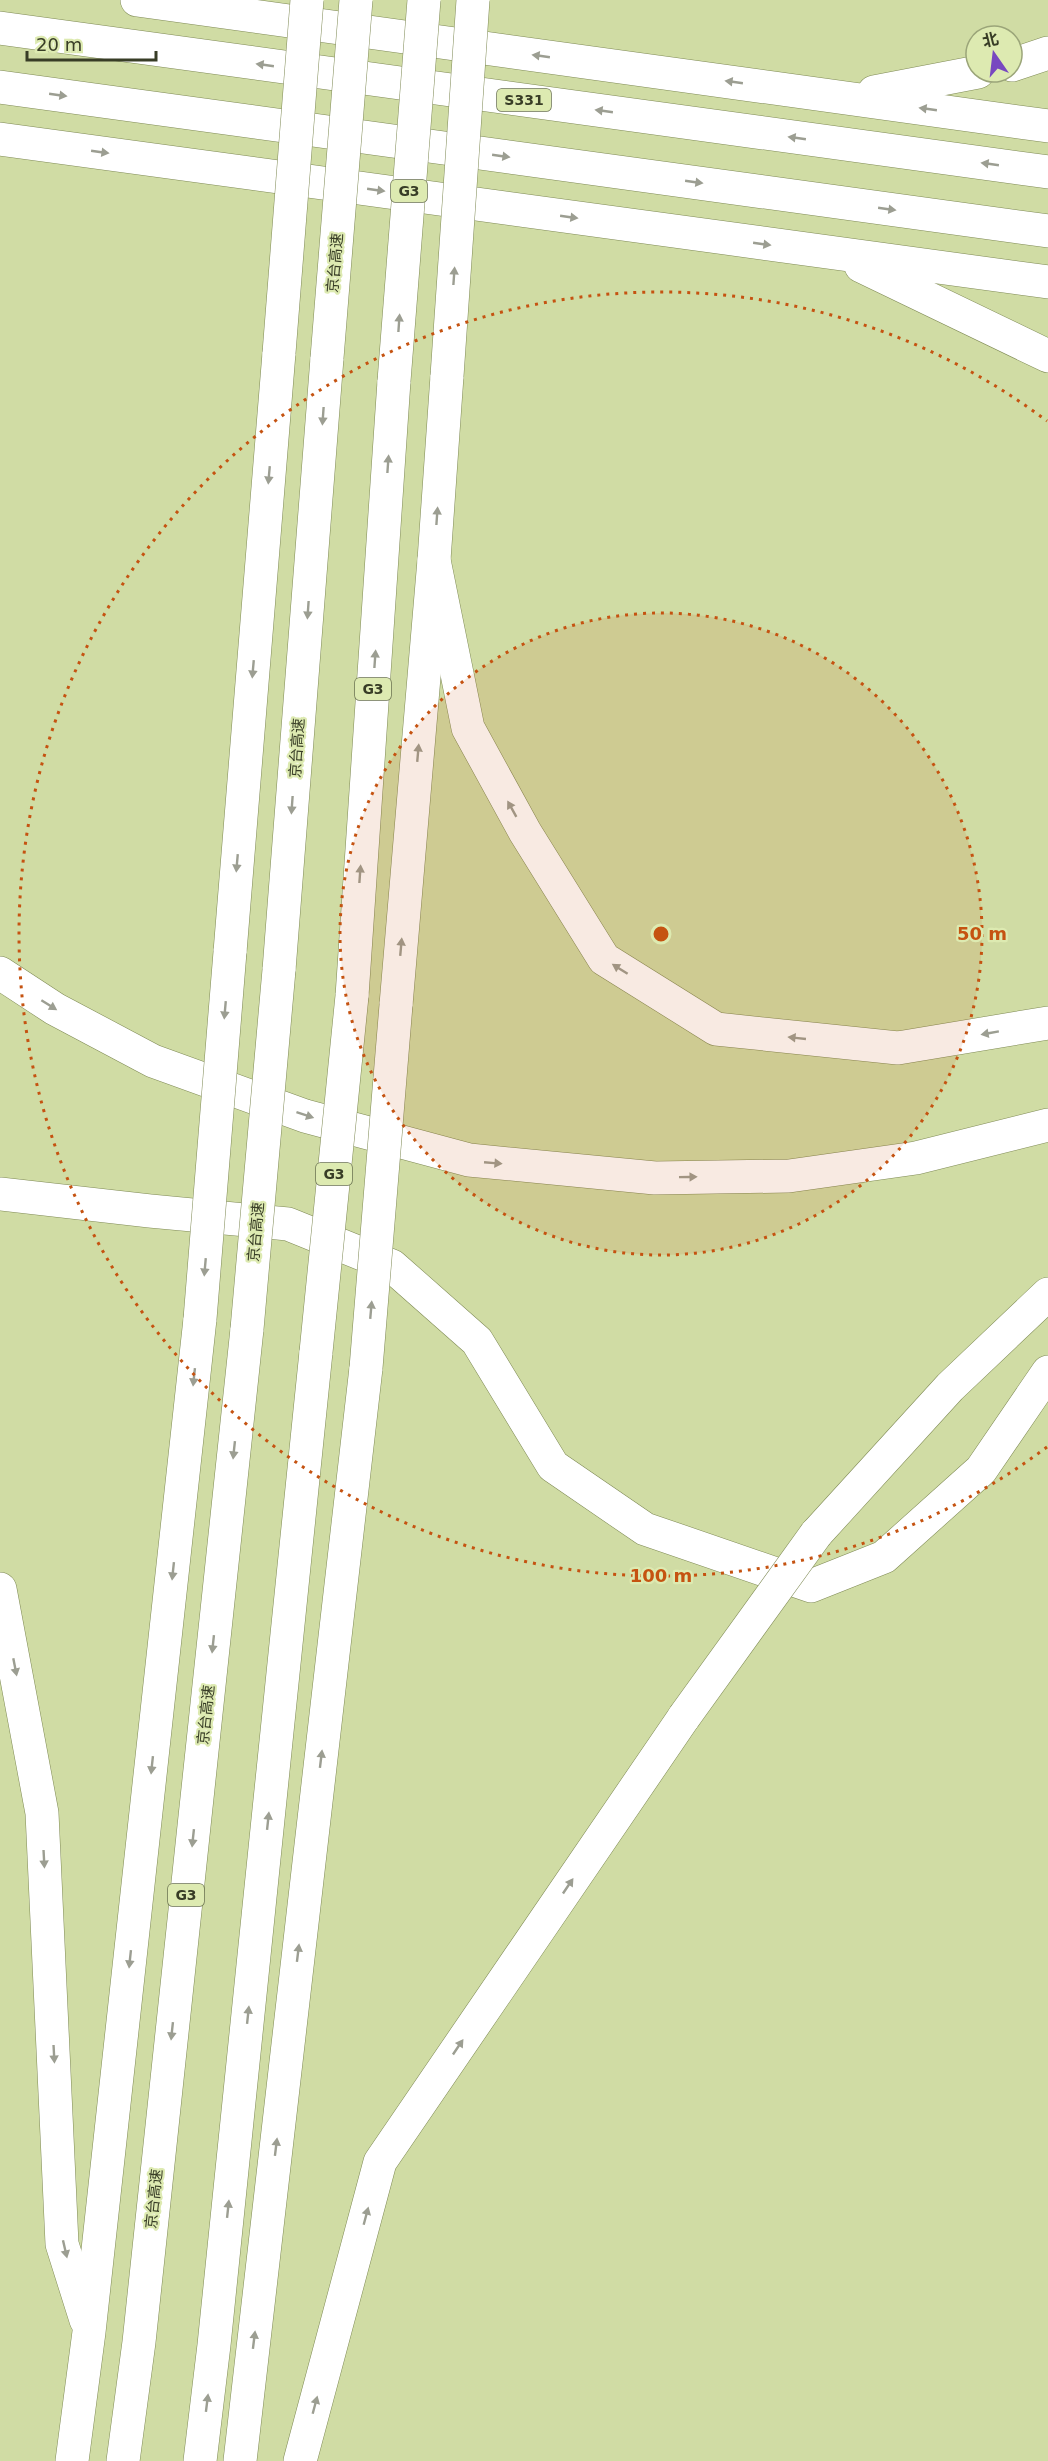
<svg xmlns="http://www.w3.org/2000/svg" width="1048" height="2461" font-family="'DejaVu Sans','Noto Sans SC',sans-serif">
  <rect width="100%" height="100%" fill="#d0dca4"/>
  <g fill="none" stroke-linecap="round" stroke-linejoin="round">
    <g stroke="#7f8a55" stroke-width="34">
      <polyline id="minor" points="0,1194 150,1211 288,1224 392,1266 477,1341 553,1466 645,1529 811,1586 884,1557 981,1470 1048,1372"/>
    </g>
    <g stroke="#7f8a55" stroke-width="34">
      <g id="highway">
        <polyline points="137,0 1048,126"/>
        <polyline points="0,28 1048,172"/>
        <polyline points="1012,65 1048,53"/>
        <polyline points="0,87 1048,231"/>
        <polyline points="874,92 978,72"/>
        <polyline points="0,139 1048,282"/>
        <polyline points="861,266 1048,356"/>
        <polyline points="434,560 468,728 525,832 604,959 716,1029 898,1048 1048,1023"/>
        <polyline points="230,952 279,353"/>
        <polyline points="279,970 327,358"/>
        <polyline points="0,973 55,1009 153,1061 305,1116 469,1160 655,1178 789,1176 916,1158 1048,1125"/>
        <polyline points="352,996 394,381"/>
        <polyline points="396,1005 434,560 447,376"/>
        <polyline points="816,1534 950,1387 1048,1294"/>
        <polyline points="0,1589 42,1813 62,2244 86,2320"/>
        <polyline points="72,2461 89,2332 200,1319"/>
        <polyline points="123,2461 139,2342 247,1329"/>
        <polyline points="200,2461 214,2345 316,1352"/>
        <polyline points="240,2461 366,1368"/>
        <polyline points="300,2461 380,2162 684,1717"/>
      </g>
    </g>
    <use href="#minor" stroke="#fff" stroke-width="33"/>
    <use href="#highway" stroke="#fff" stroke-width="33"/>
    <g stroke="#7f8a55" stroke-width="34" stroke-linecap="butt">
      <g id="highway-bridge">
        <polyline points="279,353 307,0"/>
        <polyline points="327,358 356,0"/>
        <polyline points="447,376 473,0"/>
        <polyline points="394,381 424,0"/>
        <polyline points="200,1319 230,952"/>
        <polyline points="247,1329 279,970"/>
        <polyline points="316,1352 352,996"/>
        <polyline points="366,1368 396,1005"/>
        <polyline points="684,1717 816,1534"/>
      </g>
    </g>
    <use href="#highway-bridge" stroke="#fff" stroke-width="33"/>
  </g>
  <defs><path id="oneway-solid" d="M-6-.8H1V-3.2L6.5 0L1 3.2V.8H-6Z" transform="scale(1.5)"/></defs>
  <g fill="#9c9e92">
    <use href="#oneway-solid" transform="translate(541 56) rotate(-172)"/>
    <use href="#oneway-solid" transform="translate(265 65) rotate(-172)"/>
    <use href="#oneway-solid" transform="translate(734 82) rotate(-172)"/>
    <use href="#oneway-solid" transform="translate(58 95) rotate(8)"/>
    <use href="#oneway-solid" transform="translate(928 109) rotate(-172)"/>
    <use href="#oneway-solid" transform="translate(604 111) rotate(-172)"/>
    <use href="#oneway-solid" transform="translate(797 138) rotate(-172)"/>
    <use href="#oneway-solid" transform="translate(100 152) rotate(8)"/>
    <use href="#oneway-solid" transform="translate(501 156) rotate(8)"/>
    <use href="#oneway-solid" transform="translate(990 164) rotate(-172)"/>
    <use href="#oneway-solid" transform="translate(694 182) rotate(8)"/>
    <use href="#oneway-solid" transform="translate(376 190) rotate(8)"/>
    <use href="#oneway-solid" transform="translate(887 209) rotate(8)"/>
    <use href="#oneway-solid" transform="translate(569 217) rotate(8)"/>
    <use href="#oneway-solid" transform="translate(762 244) rotate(8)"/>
    <use href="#oneway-solid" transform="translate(454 276) rotate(-86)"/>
    <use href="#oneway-solid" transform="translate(399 323) rotate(-86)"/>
    <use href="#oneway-solid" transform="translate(323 416) rotate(94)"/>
    <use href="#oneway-solid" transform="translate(388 464) rotate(-86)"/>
    <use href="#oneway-solid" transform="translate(269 475) rotate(95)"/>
    <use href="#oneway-solid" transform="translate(437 516) rotate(-86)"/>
    <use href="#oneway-solid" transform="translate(308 610) rotate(94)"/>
    <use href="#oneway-solid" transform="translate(375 659) rotate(-86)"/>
    <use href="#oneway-solid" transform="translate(253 669) rotate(95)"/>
    <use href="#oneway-solid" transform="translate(418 753) rotate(-85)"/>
    <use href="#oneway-solid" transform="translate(292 805) rotate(94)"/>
    <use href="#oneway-solid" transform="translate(512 809) rotate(-119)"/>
    <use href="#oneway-solid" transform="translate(237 863) rotate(95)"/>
    <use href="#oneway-solid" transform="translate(360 874) rotate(-86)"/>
    <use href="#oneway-solid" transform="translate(401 947) rotate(-85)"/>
    <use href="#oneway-solid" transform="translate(620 969) rotate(-148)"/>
    <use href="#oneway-solid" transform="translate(49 1005) rotate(32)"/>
    <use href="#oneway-solid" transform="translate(225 1010) rotate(95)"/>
    <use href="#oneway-solid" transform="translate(990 1033) rotate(170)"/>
    <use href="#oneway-solid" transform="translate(797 1038) rotate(-174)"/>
    <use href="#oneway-solid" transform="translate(305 1115) rotate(18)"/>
    <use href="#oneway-solid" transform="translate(493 1163) rotate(5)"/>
    <use href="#oneway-solid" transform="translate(688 1177) rotate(-1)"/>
    <use href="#oneway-solid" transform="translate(205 1267) rotate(95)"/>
    <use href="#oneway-solid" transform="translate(371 1310) rotate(-85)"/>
    <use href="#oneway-solid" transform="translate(194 1377) rotate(96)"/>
    <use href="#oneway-solid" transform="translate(234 1450) rotate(96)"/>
    <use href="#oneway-solid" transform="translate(173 1571) rotate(96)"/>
    <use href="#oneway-solid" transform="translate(213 1644) rotate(96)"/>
    <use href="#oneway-solid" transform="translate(15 1667) rotate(79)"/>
    <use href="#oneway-solid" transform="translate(321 1759) rotate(-83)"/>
    <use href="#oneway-solid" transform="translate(152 1765) rotate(96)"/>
    <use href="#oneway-solid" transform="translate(268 1821) rotate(-84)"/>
    <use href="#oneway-solid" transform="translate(193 1838) rotate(96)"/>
    <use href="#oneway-solid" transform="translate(44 1859) rotate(87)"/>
    <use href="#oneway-solid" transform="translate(568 1886) rotate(-56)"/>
    <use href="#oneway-solid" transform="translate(298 1953) rotate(-83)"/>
    <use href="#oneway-solid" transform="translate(130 1959) rotate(96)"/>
    <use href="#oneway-solid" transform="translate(248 2015) rotate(-84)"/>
    <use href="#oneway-solid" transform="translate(172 2031) rotate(96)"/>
    <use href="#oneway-solid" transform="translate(458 2047) rotate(-56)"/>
    <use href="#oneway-solid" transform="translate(54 2054) rotate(87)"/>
    <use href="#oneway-solid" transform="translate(276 2147) rotate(-83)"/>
    <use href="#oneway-solid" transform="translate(228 2209) rotate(-84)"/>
    <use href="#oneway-solid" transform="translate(366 2216) rotate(-75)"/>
    <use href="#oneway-solid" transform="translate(65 2249) rotate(77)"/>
    <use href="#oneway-solid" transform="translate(254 2340) rotate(-83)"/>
    <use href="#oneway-solid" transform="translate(207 2403) rotate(-83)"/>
    <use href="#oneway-solid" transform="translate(315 2405) rotate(-75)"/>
  </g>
  <circle cx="661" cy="934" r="321" fill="#c55311" fill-opacity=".12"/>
  <g fill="none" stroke="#c55311" stroke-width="3" stroke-dasharray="3 6">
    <circle cx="661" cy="934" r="321"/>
    <path d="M1047 1447A642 642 0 1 1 1047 421"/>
  </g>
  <g text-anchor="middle" stroke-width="4.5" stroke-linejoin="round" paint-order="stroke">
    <g fill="#ddeab1" stroke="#6a7150" stroke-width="1.5">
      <rect x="497" y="89" width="54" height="22" rx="4.5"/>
      <rect x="391" y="180" width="36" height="22" rx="4.5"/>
      <rect x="355" y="678" width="36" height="22" rx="4.5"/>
      <rect x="316" y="1163" width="36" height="22" rx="4.5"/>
      <rect x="168" y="1884" width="36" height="22" rx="4.5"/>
    </g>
    <g font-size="14" font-weight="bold" fill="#383d26">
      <text x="524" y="105">S331</text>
      <text x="409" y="196">G3</text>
      <text x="373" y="694">G3</text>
      <text x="334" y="1179">G3</text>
      <text x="186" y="1900">G3</text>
    </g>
    <g font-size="15" fill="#383d26" stroke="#ddeab1">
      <text transform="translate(335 263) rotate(-85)" y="5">京台高速</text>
      <text transform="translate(297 748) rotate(-86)" y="5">京台高速</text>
      <text transform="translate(256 1232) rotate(-85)" y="5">京台高速</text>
      <text transform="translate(206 1715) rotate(-84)" y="5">京台高速</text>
      <text transform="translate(154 2199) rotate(-84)" y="5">京台高速</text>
    </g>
  </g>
  <circle cx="661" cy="934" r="9" fill="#c55311" stroke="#ddeab1" stroke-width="3"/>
  <g font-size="18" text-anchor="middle" font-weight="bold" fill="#c55311" stroke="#ddeab1" stroke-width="4.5" stroke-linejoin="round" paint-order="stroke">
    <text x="982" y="940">50 m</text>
    <text x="661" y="1582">100 m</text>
  </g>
  <g transform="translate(994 54) rotate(346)"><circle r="28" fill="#ddeab1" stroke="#9ba579" stroke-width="1.5"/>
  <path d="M0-4.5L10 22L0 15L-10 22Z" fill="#7848c0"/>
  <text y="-9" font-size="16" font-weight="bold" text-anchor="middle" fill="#383d26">北</text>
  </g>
  <path d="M27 51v9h129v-9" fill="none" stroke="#383d26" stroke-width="3"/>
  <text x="36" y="51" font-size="18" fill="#383d26" stroke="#ddeab1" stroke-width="4.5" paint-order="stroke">20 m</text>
</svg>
